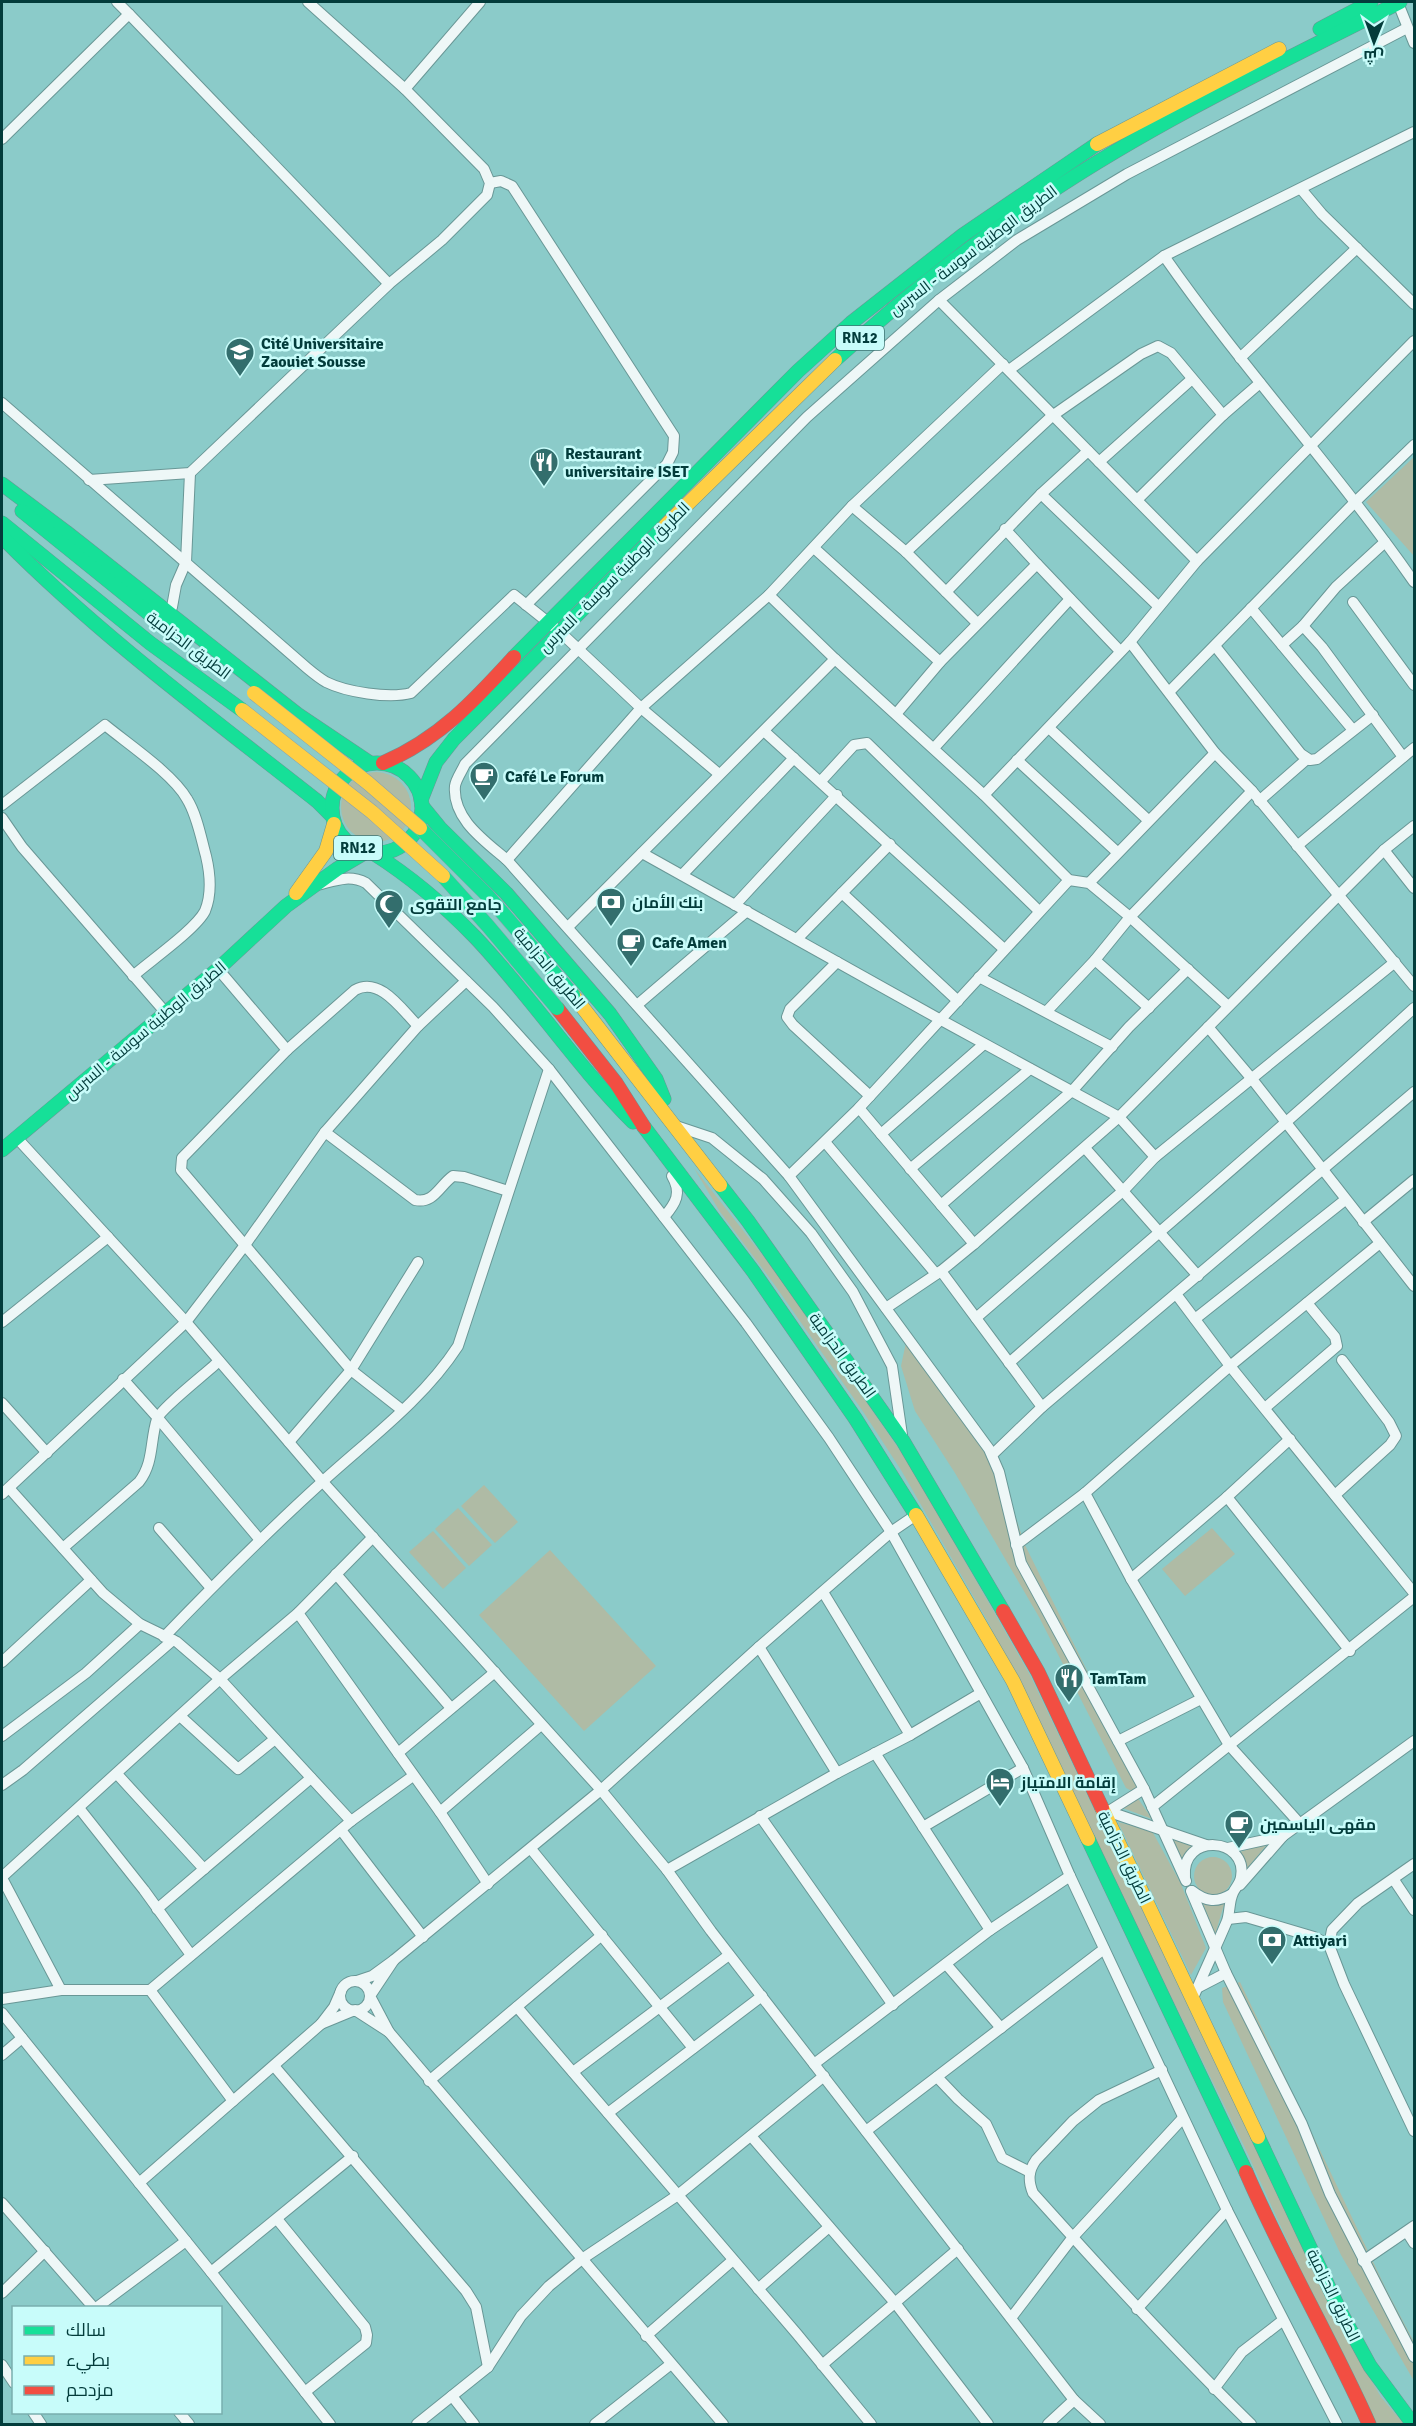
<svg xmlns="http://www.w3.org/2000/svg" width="1416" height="2426" font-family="Signika,Cairo,sans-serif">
  <rect width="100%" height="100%" fill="#8bcbc9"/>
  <g fill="#afbba5">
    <polygon points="1414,457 1414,556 1366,502"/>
    <circle cx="376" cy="807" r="35"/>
    <polygon points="694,1168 779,1276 910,1465 1030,1675 1350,2344 1381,2397 1404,2424 1376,2424 1303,2275 1246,2150 987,1620 901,1470 864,1413 774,1284 720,1212"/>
    <polygon points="908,1333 994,1452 1025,1545 1146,1790 1138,1794 1126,1788 1039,1617 955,1473 915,1411 901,1366"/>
    <polygon points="484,1485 518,1522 495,1543 461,1506"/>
    <polygon points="458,1508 492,1545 469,1566 435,1529"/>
    <polygon points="1212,1528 1235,1554 1185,1596 1162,1569"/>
    <polygon points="433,1531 466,1568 443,1589 409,1552"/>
    <polygon points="550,1550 656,1666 584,1731 479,1615"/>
    <polygon points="1137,1797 1152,1819 1120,1807"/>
    <polygon points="1118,1822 1152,1831 1181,1884 1206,1948 1191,1975"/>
    <polygon points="1164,1826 1198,1843 1188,1849 1181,1862"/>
    <polygon points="1271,1840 1243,1873 1235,1854"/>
    <circle cx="1213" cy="1876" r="19"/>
    <polygon points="1226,1898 1215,1935 1202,1901"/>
    <polygon points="1240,1982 1386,2289 1414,2342 1414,2381 1341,2255 1223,2002 1222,1988"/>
  </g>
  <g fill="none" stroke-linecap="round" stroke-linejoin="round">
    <g stroke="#699796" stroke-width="12">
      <g id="street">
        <polyline points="117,2 129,14"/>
        <polyline points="1398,3 1414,43"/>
        <polyline points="405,89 480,2"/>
        <polyline points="2,139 129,14 389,284"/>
        <polyline points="490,183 501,181 512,186 674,436 673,452 667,464 526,605"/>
        <polyline points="1301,189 1322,214 1414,304"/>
        <path d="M1164 256C1243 369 1336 470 1414 582"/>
        <polyline points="939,300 1197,561"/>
        <polyline points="1240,358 1357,248"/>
        <polyline points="1009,370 1164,256 1414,132"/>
        <path d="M2 403 307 668C313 673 319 678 326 682 346 692 389 699 411 693L514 595 559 631 641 708 719 774"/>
        <polyline points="1223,415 1260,383"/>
        <polyline points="1099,462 1192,379"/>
        <polyline points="89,480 190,473 389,284 442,240 487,195 490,183 484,169 405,89 308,2"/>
        <polyline points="1041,494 1158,606"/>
        <polyline points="852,506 906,552 977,623"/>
        <polyline points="814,548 940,662"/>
        <polyline points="906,552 1052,416 1141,354 1158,346 1171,353 1223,415 1137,500"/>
        <polyline points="1037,564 1120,651"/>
        <polyline points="946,592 1041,494 1088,451"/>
        <polyline points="769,595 835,659 984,795 1069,880 1089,883 1130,917 1228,1006"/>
        <polyline points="1353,602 1414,685"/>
        <polyline points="1251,608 1353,730"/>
        <polyline points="168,615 172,607 176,585 186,562 190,473"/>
        <polyline points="1303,626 1336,587 1385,542"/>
        <polyline points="1130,642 1215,753 1252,791 1414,986"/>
        <polyline points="1282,645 1303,626 1322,647 1403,757"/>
        <polyline points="1215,646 1301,754 1310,760 1317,759 1373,715"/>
        <polyline points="1170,691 1355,502 1414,445"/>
        <polyline points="896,714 940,662 1037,564 1005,529"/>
        <polyline points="1049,728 1148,820"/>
        <polyline points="765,732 1004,949"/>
        <polyline points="934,748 1070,599"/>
        <polyline points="1017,760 1117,852"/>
        <polyline points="821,781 854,745 867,743 1039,911"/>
        <polyline points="984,795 1130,642 1197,561 1414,341"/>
        <polyline points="1259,801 1307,759"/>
        <path d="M2 805 105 725C128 744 173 774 187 799 197 815 201 838 206 856 210 873 212 894 205 911 196 929 150 961 133 976"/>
        <polyline points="2,818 22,847 166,1013"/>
        <polyline points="1297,846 1414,748"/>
        <polyline points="1384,850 1414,888"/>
        <polyline points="642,853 941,1020 1119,1117 1155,1157"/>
        <polyline points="507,860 641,708 769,595 852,506 1003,364"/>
        <polyline points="682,875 794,758"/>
        <polyline points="1089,883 1215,753"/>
        <path d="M317 885C334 881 349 874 366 883L493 1007 549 1069 746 1323 829 1438 891 1532 1023 1768 1070 1876 1227 2210 1337 2424"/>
        <polyline points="842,893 958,1001"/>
        <polyline points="735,905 837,795"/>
        <polyline points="568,927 835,659"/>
        <polyline points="797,939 890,844"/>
        <polyline points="1095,960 1149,1008"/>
        <polyline points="837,962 790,1009 787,1017 793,1025 870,1096"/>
        <polyline points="218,969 287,1050 182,1158 181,1170 351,1370 289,1442"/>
        <polyline points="979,977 1112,1047"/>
        <polyline points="637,1005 747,911"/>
        <polyline points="1047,1011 1095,960 1130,917 1252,791"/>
        <polyline points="1208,1027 1252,1079 1414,1286"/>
        <path d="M287 1050 355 990C380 976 402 1010 418 1026"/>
        <polyline points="859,1108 974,1244"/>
        <polyline points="676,1126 712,1138 763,1179 811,1233 853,1292 892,1366 902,1435"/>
        <path d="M325 1132 415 1200C434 1204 439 1186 453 1176L464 1177 508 1191"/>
        <polyline points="881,1134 984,1044"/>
        <polyline points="16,1137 186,1322 323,1482 601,1790 667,1870 711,1931 1074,2400 1048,2424"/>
        <polyline points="825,1142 936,1274"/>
        <polyline points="1085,1148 1198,1276"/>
        <polyline points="910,1169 1030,1069"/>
        <polyline points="789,1176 859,1108 1069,880"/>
        <polyline points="941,1205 1073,1090 1129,1027 1188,969"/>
        <path d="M664 1217C676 1203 682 1193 672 1176"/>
        <polyline points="1363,1222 1414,1180"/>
        <polyline points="941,1271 1042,1407"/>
        <polyline points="1176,1294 1230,1366 1414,1593"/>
        <polyline points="886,1308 941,1271 974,1244 1119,1117 1338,896 1384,850 1414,826"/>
        <polyline points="976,1318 1124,1190 1155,1157 1395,962"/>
        <polyline points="1195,1319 1345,1200"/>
        <polyline points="2,1322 108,1237"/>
        <path d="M1009 1363C1144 1244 1282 1129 1414 1008"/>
        <polyline points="123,1379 157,1417 260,1540"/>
        <polyline points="2,1403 47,1453"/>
        <polyline points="1265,1408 1337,1346 1335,1337 1307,1303"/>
        <polyline points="402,1410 351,1370 418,1262"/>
        <polyline points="992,1455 1042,1407 1414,1092"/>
        <polyline points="9,1488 103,1593 140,1624 177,1642 220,1679 351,1821"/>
        <polyline points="1085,1493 1131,1579 1229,1745 1301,1825"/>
        <polyline points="2,1494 186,1322 245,1245 325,1132 418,1026 466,981"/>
        <polyline points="1335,1495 1390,1445 1396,1436 1389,1422 1342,1360"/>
        <polyline points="1227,1497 1350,1651"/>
        <polyline points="159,1528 211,1588"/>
        <polyline points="1016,1545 1085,1493 1230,1366 1380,1243"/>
        <path d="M63 1548 139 1482C154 1463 150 1440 157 1419 160 1409 209 1371 219 1361"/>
        <polyline points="336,1574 451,1708"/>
        <polyline points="1131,1579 1227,1497 1290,1439"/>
        <polyline points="823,1592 910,1735"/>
        <polyline points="298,1613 440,1812 488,1884"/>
        <path d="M164 1637C215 1584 267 1532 322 1482 368 1440 423 1400 458 1346L549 1069"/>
        <polyline points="759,1647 837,1773"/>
        <polyline points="2,1662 91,1580"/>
        <polyline points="180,1716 238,1769 275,1739"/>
        <polyline points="2,1736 86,1673 140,1624"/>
        <polyline points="1118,1741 1201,1699"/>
        <polyline points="398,1753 495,1672"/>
        <polyline points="875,1753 990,1930"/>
        <polyline points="117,1774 204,1869"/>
        <polyline points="2,1785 23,1770 173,1640"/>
        <polyline points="1152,1807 1414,1597"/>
        <polyline points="79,1808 144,1890 191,1955"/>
        <polyline points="1101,1809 1206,1845"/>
        <polyline points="1109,1811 1144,1789"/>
        <polyline points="440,1812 541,1725"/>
        <polyline points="760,1816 893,2005"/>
        <polyline points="923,1827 1023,1768"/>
        <polyline points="341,1830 423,1937"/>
        <polyline points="1228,1848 1283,1836"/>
        <polyline points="531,1849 693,2048"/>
        <polyline points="1414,1864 1358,1903 1332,1930 1329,1945 1344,1984 1414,2131"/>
        <polyline points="667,1870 837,1773 910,1735 981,1693"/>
        <polyline points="2,1877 220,1679 298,1613 373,1537"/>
        <path d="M1185 1877C1181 1832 1248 1837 1241 1877 1240 1884 1235 1888 1233 1893 1229 1901 1230 1912 1227 1921 1216 1947 1204 1972 1193 1998"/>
        <polyline points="2,1878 61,1990"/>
        <polyline points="1394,1880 1414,1910"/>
        <path d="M1186 1881 1144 1789 1021 1563 999 1472 989 1449 789 1176 507 860C485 841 452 819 455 786 456 779 462 771 465 764L807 417 939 300 1017 240 1127 174 1407 28"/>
        <polyline points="1240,1885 1283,1836 1414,1741"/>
        <polyline points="1191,1891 1226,1973 1302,2124 1330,2194 1414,2357"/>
        <path d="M1192 1891C1206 1902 1217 1903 1232 1894"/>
        <polyline points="157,1909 311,1778"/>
        <polyline points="1228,1919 1246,1917 1314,1937 1329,1945"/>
        <polyline points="394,1960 601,1790 759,1647 891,1532 916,1515"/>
        <polyline points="946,1964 1001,2028"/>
        <circle cx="355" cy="1996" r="15"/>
        <polyline points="1197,1988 1226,1973"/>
        <polyline points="150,1990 233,2101"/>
        <polyline points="341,1991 334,2007 321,2024 355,2010 389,2032 370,1996 394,1960 372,1976 357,1981"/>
        <polyline points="2,1999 61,1990 150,1990 351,1821 413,1776"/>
        <polyline points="517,2007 797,2334 871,2424"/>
        <polyline points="2,2013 211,2272 330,2424"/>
        <polyline points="389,2032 723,2424"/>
        <polyline points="2,2055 22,2038"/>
        <polyline points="814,2064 990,1930 1070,1876"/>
        <polyline points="274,2066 466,2291 476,2307 488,2367"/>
        <path d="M1162 2070 1099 2100 1073 2121 1036 2160C1028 2171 1028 2181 1033 2193 1104 2272 1175 2350 1251 2424"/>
        <polyline points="573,2072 729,1955"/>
        <polyline points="937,2077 958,2099 986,2124 1002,2158 1030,2172"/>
        <polyline points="429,2081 602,1935"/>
        <polyline points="608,2113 762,1996"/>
        <polyline points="866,2131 1104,1949"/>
        <polyline points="751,2136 896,2304 988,2424"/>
        <polyline points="139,2183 321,2024"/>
        <polyline points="2,2203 94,2308"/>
        <polyline points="277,2219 365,2327 367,2335 366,2343 305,2392"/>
        <polyline points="1407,2232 1414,2243"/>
        <polyline points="1363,2261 1414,2226"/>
        <polyline points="211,2272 353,2156"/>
        <polyline points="758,2289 829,2227"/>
        <polyline points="2,2293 45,2251"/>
        <polyline points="96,2308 186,2241"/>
        <polyline points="1137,2309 1227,2210"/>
        <polyline points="1011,2318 1073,2237 1183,2118"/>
        <polyline points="646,2336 733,2260"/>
        <polyline points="2,2365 14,2383"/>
        <polyline points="822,2365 958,2249"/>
        <polyline points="1214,2389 1242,2352 1282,2321"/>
        <polyline points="452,2396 474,2424"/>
        <polyline points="1074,2400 1100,2424"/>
        <polyline points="33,2412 41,2424"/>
        <polyline points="179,2412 189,2424"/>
        <polyline points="417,2424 488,2367 521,2316 549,2286 582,2259 678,2195 824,2076"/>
        <polyline points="595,2424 671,2364"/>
      </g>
    </g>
    <g stroke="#699796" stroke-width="15">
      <g id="fast">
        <polyline points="1320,29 1371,2"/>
        <path d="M835 360C902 299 973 242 1049 193 1160 119 1282 62 1400 2"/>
        <polyline points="2,484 66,532 297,714 370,763"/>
        <polyline points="22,511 184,642"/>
        <polyline points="2,523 150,643 242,710"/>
        <path d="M2 537C99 635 209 716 317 801L332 816"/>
        <polyline points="514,657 798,371 851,323 963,235 1097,144"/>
        <circle cx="377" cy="808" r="45"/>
        <polyline points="421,800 436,762 454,739 665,526"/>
        <polyline points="422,806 440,828 506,893 610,1014 656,1079 664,1099"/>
        <path d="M373 853C411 877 444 905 475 937 531 996 576 1065 633 1122"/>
        <polyline points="644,1127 753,1271 855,1418 916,1515"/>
        <polyline points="2,1150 218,969 286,906 337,869 366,852"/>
        <polyline points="720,1185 748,1221 903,1441 1003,1611"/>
        <polyline points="1088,1839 1246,2172"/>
        <polyline points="1258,2137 1339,2309 1370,2366 1413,2424"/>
      </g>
    </g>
    <g stroke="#699796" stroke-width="15">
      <g id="slow">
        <polyline points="1097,144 1279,49"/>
        <polyline points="665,526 835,360"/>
        <polyline points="296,893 326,851 334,824"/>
        <polyline points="573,995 720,1185"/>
        <polyline points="916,1515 1013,1681 1088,1839"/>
        <polyline points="1102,1808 1258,2137"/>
      </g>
    </g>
    <g stroke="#699796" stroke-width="15">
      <g id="jam">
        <path d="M383 763C439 739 474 701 514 657"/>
        <polyline points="557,1008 616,1083 644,1127"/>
        <polyline points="1003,1611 1038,1672 1102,1808"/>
        <path d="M1246 2172C1283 2258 1331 2339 1369 2424"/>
      </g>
    </g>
    <use href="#street" stroke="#eef7f7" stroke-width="10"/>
    <use href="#fast" stroke="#16e098" stroke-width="14"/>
    <use href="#slow" stroke="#ffcf43" stroke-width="14"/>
    <use href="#jam" stroke="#f24e42" stroke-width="14"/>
    <g stroke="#89a3ae" stroke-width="15" stroke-linecap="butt">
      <g id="fast-bridge">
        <polyline points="420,828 488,896 573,995"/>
        <polyline points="443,876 488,926 557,1008"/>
      </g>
    </g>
    <g stroke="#89a3ae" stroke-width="15" stroke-linecap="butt">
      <g id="slow-bridge">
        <polyline points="254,693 368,783 420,828"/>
        <polyline points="242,710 372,812 443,876"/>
      </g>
    </g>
    <use href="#fast-bridge" stroke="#16e098" stroke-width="14"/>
    <use href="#slow-bridge" stroke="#ffcf43" stroke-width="14"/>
  </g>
  <defs>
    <g id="university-pin" transform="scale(1.5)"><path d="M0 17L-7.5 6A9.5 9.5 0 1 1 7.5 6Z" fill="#336e6d" stroke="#c8fcfa"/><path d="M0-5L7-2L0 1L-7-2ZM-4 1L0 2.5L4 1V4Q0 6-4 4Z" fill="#fff"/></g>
    <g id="restaurant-pin" transform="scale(1.5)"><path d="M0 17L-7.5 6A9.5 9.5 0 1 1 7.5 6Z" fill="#336e6d" stroke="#c8fcfa"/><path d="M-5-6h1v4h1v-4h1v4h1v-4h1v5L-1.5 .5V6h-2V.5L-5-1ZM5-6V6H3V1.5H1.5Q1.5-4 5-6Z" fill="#fff"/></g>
    <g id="cafe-pin" transform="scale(1.5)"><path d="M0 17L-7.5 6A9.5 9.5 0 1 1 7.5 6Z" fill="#336e6d" stroke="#c8fcfa"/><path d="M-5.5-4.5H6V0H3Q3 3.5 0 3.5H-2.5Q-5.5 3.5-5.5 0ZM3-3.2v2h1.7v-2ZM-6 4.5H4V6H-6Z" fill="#fff"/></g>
    <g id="bank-pin" transform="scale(1.5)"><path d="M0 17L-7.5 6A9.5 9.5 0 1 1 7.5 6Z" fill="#336e6d" stroke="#c8fcfa"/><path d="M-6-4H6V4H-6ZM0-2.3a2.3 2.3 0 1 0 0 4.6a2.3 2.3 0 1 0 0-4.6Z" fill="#fff"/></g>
    <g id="mosque-pin" transform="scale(1.5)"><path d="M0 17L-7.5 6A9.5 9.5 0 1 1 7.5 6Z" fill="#336e6d" stroke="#c8fcfa"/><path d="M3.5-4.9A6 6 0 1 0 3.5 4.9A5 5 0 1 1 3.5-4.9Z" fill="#fff"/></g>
    <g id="hotel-pin" transform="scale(1.5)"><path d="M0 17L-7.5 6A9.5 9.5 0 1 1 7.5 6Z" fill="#336e6d" stroke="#c8fcfa"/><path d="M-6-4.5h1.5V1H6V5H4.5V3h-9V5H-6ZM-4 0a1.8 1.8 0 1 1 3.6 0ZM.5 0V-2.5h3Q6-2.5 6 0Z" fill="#fff"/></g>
  </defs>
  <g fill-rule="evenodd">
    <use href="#university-pin" x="240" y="352"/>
    <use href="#restaurant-pin" x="544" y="462"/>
    <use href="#cafe-pin" x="484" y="776"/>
    <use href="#bank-pin" x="611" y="902"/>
    <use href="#mosque-pin" x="389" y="904"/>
    <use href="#cafe-pin" x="631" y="942"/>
    <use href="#restaurant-pin" x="1069" y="1678"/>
    <use href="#hotel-pin" x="1000" y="1782"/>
    <use href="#cafe-pin" x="1239" y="1824"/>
    <use href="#bank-pin" x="1272" y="1940"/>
  </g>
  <g text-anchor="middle" stroke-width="5" stroke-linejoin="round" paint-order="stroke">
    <g fill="#c8fcfa" stroke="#3e7674" stroke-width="1.5">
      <rect x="836" y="326" width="48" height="24" rx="4.5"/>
      <rect x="334" y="836" width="48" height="24" rx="4.5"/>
    </g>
    <g font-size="15" font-weight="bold" fill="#033c3b">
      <text x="860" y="343">RN12</text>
      <text x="358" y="853">RN12</text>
    </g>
    <g font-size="16" fill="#033c3b" stroke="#c8fcfa">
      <text transform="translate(973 250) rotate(-37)" y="6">الطريق الوطنية سوسة - السرس</text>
      <text transform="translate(614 577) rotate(-45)" y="6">الطريق الوطنية سوسة - السرس</text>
      <text transform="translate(189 645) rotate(37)" y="6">الطريق الحزامية</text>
      <text transform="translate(550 968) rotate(50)" y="6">الطريق الحزامية</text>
      <text transform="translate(145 1030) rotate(-40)" y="6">الطريق الوطنية سوسة - السرس</text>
      <text transform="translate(843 1355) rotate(54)" y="6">الطريق الحزامية</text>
      <text transform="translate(1125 1857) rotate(64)" y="6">الطريق الحزامية</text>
      <text transform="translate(1334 2295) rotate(64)" y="6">الطريق الحزامية</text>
    </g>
    <g font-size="16" font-weight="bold" fill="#033c3b" stroke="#c8fcfa" text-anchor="start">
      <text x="261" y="349">Cité Universitaire<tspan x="261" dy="18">Zaouiet Sousse</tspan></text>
      <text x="565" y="459">Restaurant<tspan x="565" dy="18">universitaire ISET</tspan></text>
      <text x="505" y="782">Café Le Forum</text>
      <text x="632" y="908">بنك الأمان</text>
      <text x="410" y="910">جامع التقوى</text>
      <text x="652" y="948">Cafe Amen</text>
      <text x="1090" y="1684">TamTam</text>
      <text x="1021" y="1788">إقامة الامتياز</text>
      <text x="1260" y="1830">مقهى الياسمين</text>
      <text x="1293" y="1946">Attiyari</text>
    </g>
  </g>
  <rect width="1416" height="2426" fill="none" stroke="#033c3b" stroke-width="6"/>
  <rect x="12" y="2306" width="210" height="108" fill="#c8fcfa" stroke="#79afae" stroke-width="1.5"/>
  <rect x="24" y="2326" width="30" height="9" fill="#16e098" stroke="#79afae" stroke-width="1.5"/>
  <text x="66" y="2336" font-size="18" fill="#033c3b">سالك</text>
  <rect x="24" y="2356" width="30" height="9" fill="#ffcf43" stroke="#79afae" stroke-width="1.5"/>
  <text x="66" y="2366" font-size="18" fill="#033c3b">بطيء</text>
  <rect x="24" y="2386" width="30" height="9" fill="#f24e42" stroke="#79afae" stroke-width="1.5"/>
  <text x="66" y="2396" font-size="18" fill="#033c3b">مزدحم</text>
  <g transform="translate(1374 42) rotate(181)" stroke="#c8fcfa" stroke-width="4.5" paint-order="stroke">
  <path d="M0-4.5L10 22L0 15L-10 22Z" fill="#033c3b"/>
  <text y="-9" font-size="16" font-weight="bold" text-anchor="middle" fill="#033c3b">ش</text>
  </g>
</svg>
